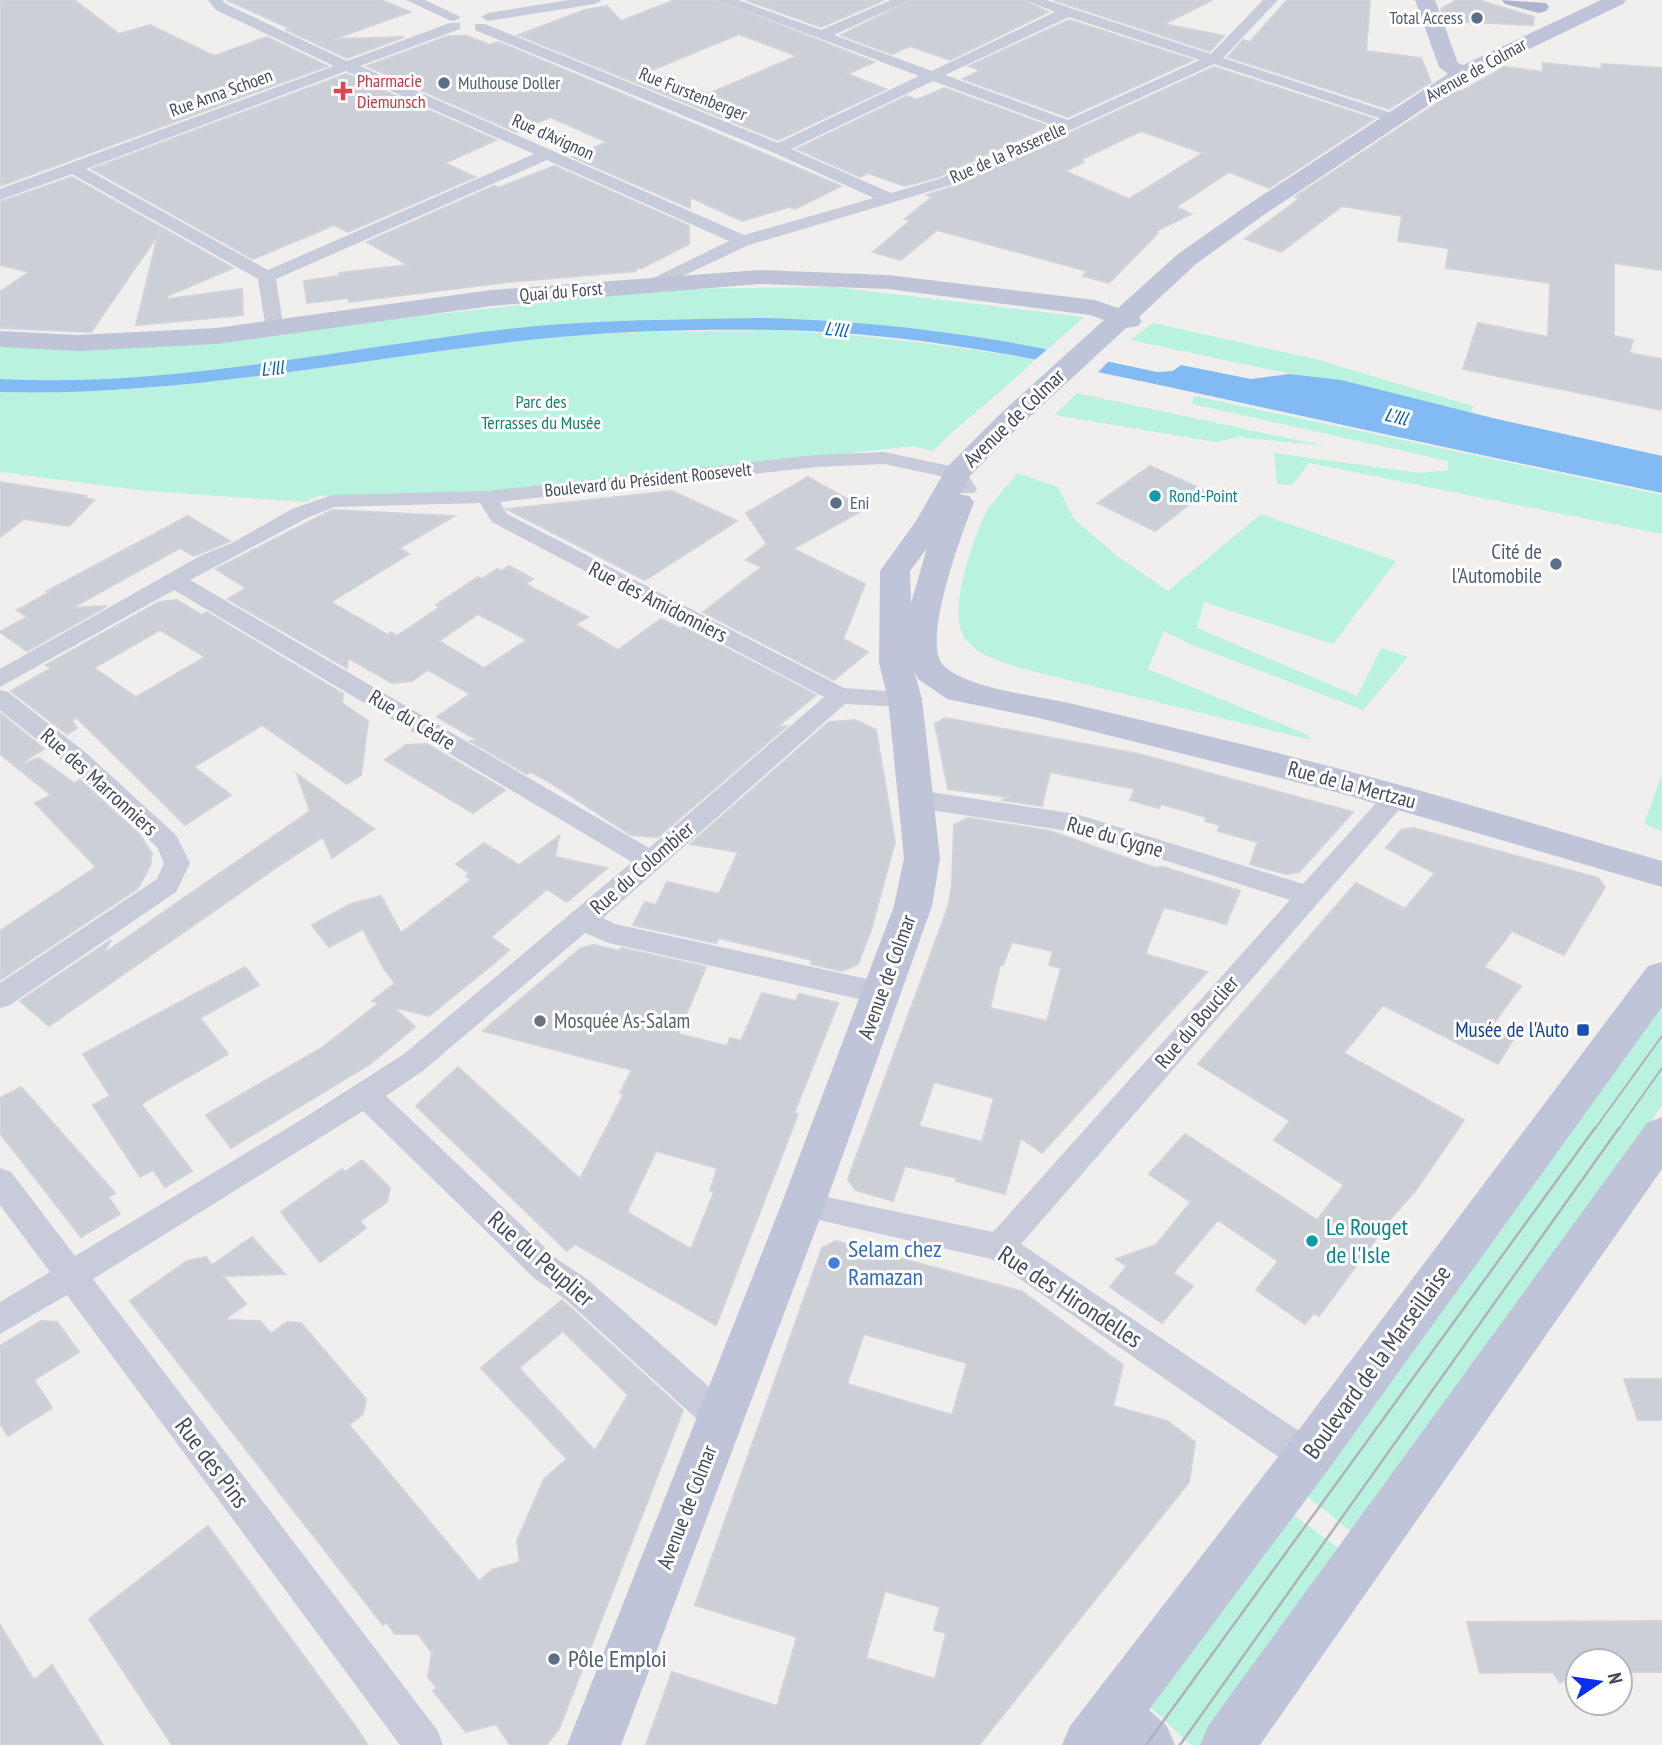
<svg xmlns="http://www.w3.org/2000/svg" width="1662" height="1745" font-family="'PT Sans Narrow',sans-serif">
  <rect width="100%" height="100%" fill="#f1efee"/>
  <g fill="#b9f2df">
    <path d="M834 287 1084 317 1047 350C924 323 799 317 674 320 621 322 568 322 515 329 345 349 172 388 0 379V345L385 320 665 289Z"/>
    <polygon points="1153,323 1315,359 1473,406 1471,412 1130,340"/>
    <path d="M775 330C862 335 948 344 1035 360 1002 392 965 419 933 451L913 446 500 492 318 496 305 502 147 491 0 472V392C180 397 358 359 537 339 616 330 696 332 775 330Z"/>
    <polygon points="1077,393 1325,446 1239,437 1216,442 1054,415"/>
    <polygon points="1194,396 1662,495 1662,534 1309,463 1292,485 1277,484 1274,453 1420,473 1448,470 1448,461 1192,404"/>
    <path d="M1018 473 1058 487 1074 519 1116 555 1168 591 1261 514 1396 561 1333 644 1204 602 1197 628 1357 696 1381 648 1408 657 1363 710 1190 644 1164 631 1148 669 1308 735 1310 740 1020 668C1003 662 979 656 967 641 945 616 972 544 984 516 992 501 1007 486 1018 473Z"/>
    <polygon points="1662,774 1662,831 1644,824"/>
    <polygon points="1662,1006 1662,1105 1358,1537 1299,1490"/>
    <polygon points="1287,1510 1345,1553 1209,1745 1191,1745 1150,1707"/>
  </g>
  <path fill="#82bbf3" d="M766 318C820 320 873 323 926 330 1004 339 1081 356 1157 372L1173 371 1181 365 1251 379 1289 374 1341 380 1497 419 1662 456V493C1516 463 1370 431 1224 399 1076 367 926 332 774 330 696 329 615 331 538 339 359 358 181 397 0 392V379C173 388 346 347 517 328 600 319 683 320 766 318Z"/>
  <polygon fill="#f1efee" points="1050,347 1111,359 1095,375 1031,363"/>
  <g fill="#cdcfd6" stroke="#d2d2da" stroke-width="2" fill-rule="evenodd">
    <polygon points="0,0 74,0 119,34 150,25 214,56 267,37 327,66 0,186"/>
    <polygon points="227,0 381,0 410,12 334,39 404,37 347,58 287,30 291,29"/>
    <path d="M675 0H716L874 62 847 74 886 89 778 140 518 35 585 10 607 6 621 21ZM739 34 797 56 708 94 649 71Z"/>
    <polygon points="746,0 884,0 821,27"/>
    <polygon points="912,0 1023,0 1048,12 950,60 910,46 892,54 841,35"/>
    <polygon points="1054,0 1212,0 1164,24 1224,36 1210,51"/>
    <polygon points="1287,0 1370,0 1366,51 1421,58 1431,82 1389,109 1228,57 1243,40 1250,42"/>
    <polygon points="1457,0 1478,0 1534,17 1533,25 1446,21 1441,9"/>
    <polygon points="1069,20 1193,60 1068,117 963,79 981,70 969,66"/>
    <polygon points="448,36 467,36 490,45 498,42 841,186 795,209 789,207 742,221 690,197 690,208 573,157 607,142 550,117 516,132 367,66"/>
    <polygon points="1543,63 1601,69 1602,64 1662,68 1662,270 1614,263 1614,336 1633,340 1629,353 1662,359 1662,410 1463,369 1478,323 1548,337 1550,283 1446,268 1449,248 1398,241 1402,216 1342,206 1281,252 1245,239 1299,199 1295,197 1457,90 1462,91 1504,67 1543,72"/>
    <path d="M1214 67 1374 119 1269 188 1229 172 1176 207 1191 214 1156 231 1158 233 1109 283 1083 276 1087 271 937 230 901 260 873 252 911 220 905 219 932 197 927 195 952 187ZM1141 131 1203 153 1129 199 1065 171 1084 162 1080 160Z"/>
    <polygon points="346,74 496,140 445,163 475,177 348,232 334,225 253,259 92,169"/>
    <polygon points="944,88 1048,126 938,177 905,186 868,173 860,177 797,149 907,96 917,100"/>
    <polygon points="554,166 689,226 689,244 642,268 635,268 636,271 508,282 349,302 348,298 307,303 304,281 339,276 339,273 408,265 367,242 494,186 498,188"/>
    <polygon points="72,177 233,268 167,296 168,299 242,289 243,315 136,325 158,235 91,332 0,328 0,292 29,272 0,265 0,202"/>
    <polygon points="1150,466 1206,491 1155,531 1098,503"/>
    <polygon points="808,477 865,509 793,549 865,584 843,639 868,652 834,680 703,612 762,567 746,560 767,544 746,513"/>
    <polygon points="0,482 86,496 84,498 94,500 69,526 24,519 0,537"/>
    <polygon points="672,491 737,521 645,580 507,509"/>
    <path d="M332 510 454 516 400 548 409 554 331 602 388 635 391 632 397 636 440 607 436 605 478 577 482 579 497 569 501 571 509 566 533 579 525 584 588 617 575 624 618 650 661 619 681 629 684 626 816 695 777 727 787 726 658 837 631 835 551 783 531 772 527 774 470 741 477 740 437 717 470 694 428 670 412 681 392 683 348 658 347 668 228 599 246 588 216 569ZM478 614 527 640 484 668 439 641Z"/>
    <polygon points="188,516 230,541 194,556 180,548 72,608 107,606 27,651 0,632 27,617 17,610 50,592 47,591"/>
    <path d="M177 600 202 615 206 612 343 694 342 703 368 721 361 775 347 784 262 725 194 767 231 795 185 825 76 717 72 721 77 728 67 734 11 691 51 668 46 665 159 602ZM160 630 205 657 136 697 94 668Z"/>
    <polygon points="0,713 44,749 17,766 39,758 74,783 80,780 140,835 152,854 150,866 138,888 0,980 0,931 96,867 35,803 51,795 0,754"/>
    <polygon points="945,718 1139,754 1353,812 1299,872 1286,874 1250,864 1258,842 1218,831 1220,825 1205,821 1206,817 1161,804 1159,808 1130,800 1135,789 1050,772 1042,806 1002,800 1008,797 948,789 935,724"/>
    <polygon points="855,720 876,730 895,842 871,930 858,964 842,971 811,964 812,960 719,938 716,943 633,925 645,902 656,905 667,882 719,894 738,852 690,844 829,722"/>
    <polygon points="427,744 505,790 473,813 385,760 406,745"/>
    <polygon points="297,774 374,829 332,858 323,837 280,865 49,1026 20,1001 111,940 103,954 310,811"/>
    <path d="M968 818 1050 831 1155 868 1163 867 1240 891 1226 924 1164 907 1145 954 1207 972 1042 1153 1021 1138 1005 1194 956 1181 957 1178 905 1166 893 1201 855 1190 848 1179 948 907 952 886 954 825ZM1012 942 1053 951 1049 965 1061 968 1047 1021 990 1008 1000 965H1003ZM934 1082 994 1098 982 1142 919 1126Z"/>
    <polygon points="1413,828 1598,878 1605,887 1564,955 1512,931 1484,967 1521,986 1490,1028 1513,1040 1498,1064 1383,1005 1344,1053 1464,1120 1416,1190 1393,1216 1319,1316 1314,1313 1305,1324 1256,1290 1278,1261 1218,1220 1173,1273 1193,1286 1162,1323 1110,1287 1127,1266 1116,1259 1156,1245 1191,1202 1149,1174 1185,1134 1317,1220 1344,1185 1274,1140 1290,1121 1198,1064 1356,883 1405,909 1435,873 1386,848 1401,830"/>
    <polygon points="559,836 555,857 607,868 567,902 547,889 491,937 509,950 492,965 429,1016 393,1007 415,1027 370,1064 231,1148 206,1115 323,1047 379,1003 372,1001 395,983 384,969 363,929 329,947 312,925 351,904 381,896 401,933 471,880 466,876 469,873 456,864 484,843 519,865"/>
    <path d="M594 945 620 951 621 948 706 967 678 1034 727 1046 730 1038 741 1041 762 993 796 1001 799 994 838 1003 794 1113 798 1114 716 1325 575 1244 567 1251 416 1106 458 1067 580 1179 624 1094 620 1093 632 1070 483 1031 581 948ZM656 1151 717 1168 710 1191 714 1192 691 1249 627 1212Z"/>
    <polygon points="245,967 259,985 200,1018 228,1054 141,1104 192,1171 165,1187 153,1170 140,1177 93,1105 110,1096 83,1054"/>
    <polygon points="21,1087 115,1193 108,1197 120,1214 81,1237 0,1133 0,1098"/>
    <polygon points="362,1160 390,1188 387,1202 360,1221 366,1228 320,1262 281,1212 342,1169 345,1172"/>
    <path d="M252 1237 285 1274 223 1276 246 1304 224 1320 260 1321 271 1334 287 1322 301 1323 366 1399 363 1414 349 1425 479 1581 492 1570 520 1562 517 1541 544 1479 567 1459 481 1368 562 1300 683 1410 559 1729 546 1745H510L496 1724 466 1732 433 1691 437 1688 428 1677 432 1653 418 1634H395L386 1622 383 1625 130 1301 187 1261 206 1257 212 1265ZM563 1331 628 1395 595 1451 519 1368Z"/>
    <path d="M836 1241 1021 1291 1123 1365 1113 1406 1167 1421 1195 1442 1189 1482 979 1745H646L672 1672 777 1706 797 1637 695 1605 822 1248ZM864 1334 967 1363 952 1415 847 1384ZM885 1591 940 1607 934 1630 946 1633 935 1679 866 1658Z"/>
    <polygon points="41,1321 57,1322 79,1352 34,1380 52,1408 8,1436 0,1424 0,1346"/>
    <polygon points="1624,1379 1662,1379 1662,1420 1638,1420"/>
    <polygon points="208,1526 356,1727 368,1745 172,1745 89,1619"/>
    <polygon points="1662,1621 1662,1672 1620,1672 1620,1661 1578,1661 1578,1687 1565,1680 1560,1683 1553,1672 1480,1673 1467,1622"/>
    <polygon points="0,1625 34,1680 52,1665 103,1745 0,1745"/>
  </g>
  <g fill="none" stroke-linecap="round" stroke-linejoin="round">
    <g fill="#c7cbda" fill-rule="evenodd">
      <path d="M208 0H222L226 4 347 61 450 23H460V29L360 66 744 235 874 198 772 152 475 30V24H485L778 143 919 76 718 0H738L821 30 891 0H910L834 35 932 71 1055 12 1025 0H1046L1211 54 1263 0H1278L1223 58 1398 115 1401 118 1393 123 1388 121 1214 64 951 185 749 245 655 289 649 288 646 284 649 280 729 241 547 160 276 279 284 330 275 336 266 330 258 279 72 174 0 200V189L334 66 216 10ZM1069 17 1200 60 1068 120 945 75ZM346 71 534 154 268 270 86 169ZM933 81 1055 126 939 179 891 193 791 149Z"/>
      <polygon points="406,0 425,0 461,17 454,21 449,20"/>
      <polygon points="569,0 602,0 595,4 488,21 481,17 488,13"/>
      <path d="M884 452 964 469 977 489 974 493H960L950 478 884 464 816 467 500 502 507 514 844 688 913 693 917 699 913 705 905 707 845 704 603 918 615 924 881 982 891 985 895 993 891 1001 881 1004 609 943 585 933 424 1070 386 1096 557 1259 587 1279 733 1408 738 1419 733 1430 721 1435 709 1430 565 1299 535 1279 363 1111 93 1279 438 1731 443 1745H400L67 1295 0 1334V1302L50 1272 0 1205V1168L11 1172 75 1256 296 1123 404 1054 632 862 174 590 0 687V669L200 556 232 543 292 509 332 495 487 491 816 455ZM480 503 492 522 824 697 649 848 190 580 307 518 334 507Z"/>
      <polygon points="0,690 8,692 85,752 176,835 190,863 176,892 10,1005 0,1008 0,983 157,879 164,863 157,847 67,764 0,710"/>
      <polygon points="1396,788 1405,791 1409,797 1405,803 1021,1244 1320,1445 1325,1457 1320,1469 1308,1474 1296,1469 991,1259 792,1214 788,1205 792,1196 803,1192 993,1232 1290,900 1075,832 917,808 908,805 904,799 908,793 917,790 1076,814 1303,884 1387,791"/>
    </g>
    <g fill="#bfc4d9" fill-rule="evenodd">
      <path d="M1415 0H1435L1458 63 1463 65 1601 0H1626L1623 4 1471 77 1265 214 1196 264 1139 317 1142 321 1138 326 1126 328 1019 427 969 477 960 494 969 496 974 502C963 531 921 640 943 665 966 689 1040 696 1073 704 1161 725 1249 745 1336 768 1445 796 1553 830 1662 861V887L1336 792 1039 718 947 699 918 679 914 671 922 699 940 858 932 906 825 1205 621 1745H567L781 1205 894 906 904 858 888 699 879 663 880 571 916 521 947 467 999 415 1104 320 1090 315 888 289 759 284 491 306 216 344 78 351 0 347V331L78 335 216 328 491 290 759 270 888 275 1095 300 1118 308 1178 254 1249 204 1448 74 1439 67ZM927 548 911 603 910 571Z"/>
      <polygon points="1662,962 1662,1007 1325,1474 1149,1710 1167,1726 1175,1745 1062,1745 1070,1726 1291,1440 1648,966"/>
      <polygon points="1662,1117 1662,1169 1260,1745 1200,1745 1208,1726 1647,1123"/>
    </g>
    <polygon fill="#acb4d0" fill-rule="evenodd" points="1502,0 1546,3 1549,7 1546,11 1539,13 1505,4"/>
    <g stroke="#b0b1b9" stroke-width="2">
      <polyline points="1594,1130 1662,1036"/>
      <polyline points="1618,1130 1662,1068"/>
    </g>
    <g stroke="#b0b1b9" stroke-width="2.5">
      <polyline points="1146,1745 1595,1128"/>
      <polyline points="1180,1745 1619,1128"/>
    </g>
  </g>
  <g fill="#5c6f8a" stroke="#fff" stroke-width="2.5">
    <circle cx="1477" cy="18" r="7"/>
    <circle cx="444" cy="83" r="7"/>
    <circle cx="836" cy="503" r="7"/>
    <circle cx="1556" cy="564" r="7"/>
    <circle cx="554" cy="1659" r="7"/>
  </g>
  <path fill="#e0444e" stroke="#fff" stroke-width="2.5" d="M339.5 80.5h7v7h7v7h-7v7h-7v-7h-7v-7h7z"/>
  <g fill="#0f9aa8" stroke="#fff" stroke-width="2.5">
    <circle cx="1155" cy="496" r="7"/>
    <circle cx="1312" cy="1241" r="7"/>
  </g>
  <circle fill="#6b7280" stroke="#fff" stroke-width="2.5" cx="540" cy="1021" r="7"/>
  <rect fill="#1a4fb4" stroke="#fff" stroke-width="2.5" x="1576" y="1023" width="14" height="14" rx="3.5"/>
  <circle fill="#3f7fe0" stroke="#fff" stroke-width="2.5" cx="834" cy="1263" r="7"/>
  <g text-anchor="middle" stroke-width="6" stroke-linejoin="round" paint-order="stroke">
    <g font-size="18" fill="#4e5e75" stroke="#fff" text-anchor="start">
      <text x="1463" y="24" text-anchor="end">Total Access</text>
      <text x="458" y="89">Mulhouse Doller</text>
      <text x="850" y="509">Eni</text>
    </g>
    <g font-size="18" fill="#454b5d" stroke="#fff">
      <text transform="translate(1476 70) rotate(-29)" y="6">Avenue de Colmar</text>
      <text transform="translate(221 93) rotate(-20)" y="6">Rue Anna Schoen</text>
      <text transform="translate(693 94) rotate(22)" y="6">Rue Furstenberger</text>
      <text transform="translate(553 137) rotate(24)" y="6">Rue d'Avignon</text>
      <text transform="translate(1008 153) rotate(-24)" y="6">Rue de la Passerelle</text>
      <text transform="translate(561 292) rotate(-5)" y="6">Quai du Forst</text>
      <text transform="translate(648 480) rotate(-6)" y="6">Boulevard du Président Roosevelt</text>
    </g>
    <g font-size="18" fill="#be3a42" stroke="#fff" text-anchor="start">
      <text x="357" y="87">Pharmacie<tspan x="357" dy="21">Diemunsch</tspan></text>
    </g>
    <g font-size="18" fill="#10856b" stroke="#fff">
      <text x="541" y="408">Parc des<tspan x="541" dy="21">Terrasses du Musée</tspan></text>
    </g>
    <g font-size="18" fill="#0d838f" stroke="#fff" text-anchor="start">
      <text x="1169" y="502">Rond-Point</text>
    </g>
    <g font-size="19" font-style="italic" fill="#015cb4" stroke="#fff">
      <text transform="translate(836 329) rotate(6)" y="7">L'Ill</text>
      <text transform="translate(272 368) rotate(-7)" y="7">L'Ill</text>
      <text transform="translate(1396 416) rotate(13)" y="7">L'Ill</text>
    </g>
    <g font-size="21" fill="#454b5d" stroke="#fff">
      <text transform="translate(1014 418) rotate(-44)" y="7">Avenue de Colmar</text>
      <text transform="translate(658 602) rotate(27)" y="7">Rue des Amidonniers</text>
      <text transform="translate(412 720) rotate(31)" y="7">Rue du Cèdre</text>
      <text transform="translate(99 782) rotate(42)" y="7">Rue des Marronniers</text>
      <text transform="translate(1352 785) rotate(15)" y="7">Rue de la Mertzau</text>
      <text transform="translate(1115 837) rotate(16)" y="7">Rue du Cygne</text>
      <text transform="translate(642 868) rotate(-41)" y="7">Rue du Colombier</text>
      <text transform="translate(887 977) rotate(-70)" y="7">Avenue de Colmar</text>
      <text transform="translate(1197 1022) rotate(-49)" y="7">Rue du Bouclier</text>
      <text transform="translate(687 1507) rotate(-69)" y="7">Avenue de Colmar</text>
    </g>
    <g font-size="21" fill="#4e5e75" stroke="#fff" text-anchor="end">
      <text x="1542" y="559">Cité de<tspan x="1542" dy="24">l'Automobile</tspan></text>
    </g>
    <g font-size="21" fill="#5b616d" stroke="#fff" text-anchor="start">
      <text x="554" y="1028">Mosquée As-Salam</text>
    </g>
    <g font-size="21" fill="#164399" stroke="#fff" text-anchor="end">
      <text x="1569" y="1037">Musée de l'Auto</text>
    </g>
    <g font-size="24" fill="#0d838f" stroke="#fff" text-anchor="start">
      <text x="1326" y="1235">Le Rouget<tspan x="1326" dy="28">de l'Isle</tspan></text>
    </g>
    <g font-size="24" fill="#366cbe" stroke="#fff" text-anchor="start">
      <text x="848" y="1257">Selam chez<tspan x="848" dy="28">Ramazan</tspan></text>
    </g>
    <g font-size="24" fill="#454b5d" stroke="#fff">
      <text transform="translate(541 1259) rotate(41)" y="8">Rue du Peuplier</text>
      <text transform="translate(1070 1297) rotate(33)" y="8">Rue des Hirondelles</text>
      <text transform="translate(1377 1362) rotate(-54)" y="8">Boulevard de la Marseillaise</text>
      <text transform="translate(212 1463) rotate(53)" y="8">Rue des Pins</text>
    </g>
    <g font-size="24" fill="#4e5e75" stroke="#fff" text-anchor="start">
      <text x="568" y="1667">Pôle Emploi</text>
    </g>
  </g>
  <g transform="translate(1599 1682) rotate(77)"><circle r="33" fill="#ffffff" stroke="#b5b7be" stroke-width="2"/>
  <path d="M0-5L12 26L0 18L-12 26Z" fill="#0b2dee"/>
  <text y="-10" font-size="19" font-weight="bold" text-anchor="middle" fill="#454b5d">N</text>
  </g>
</svg>
